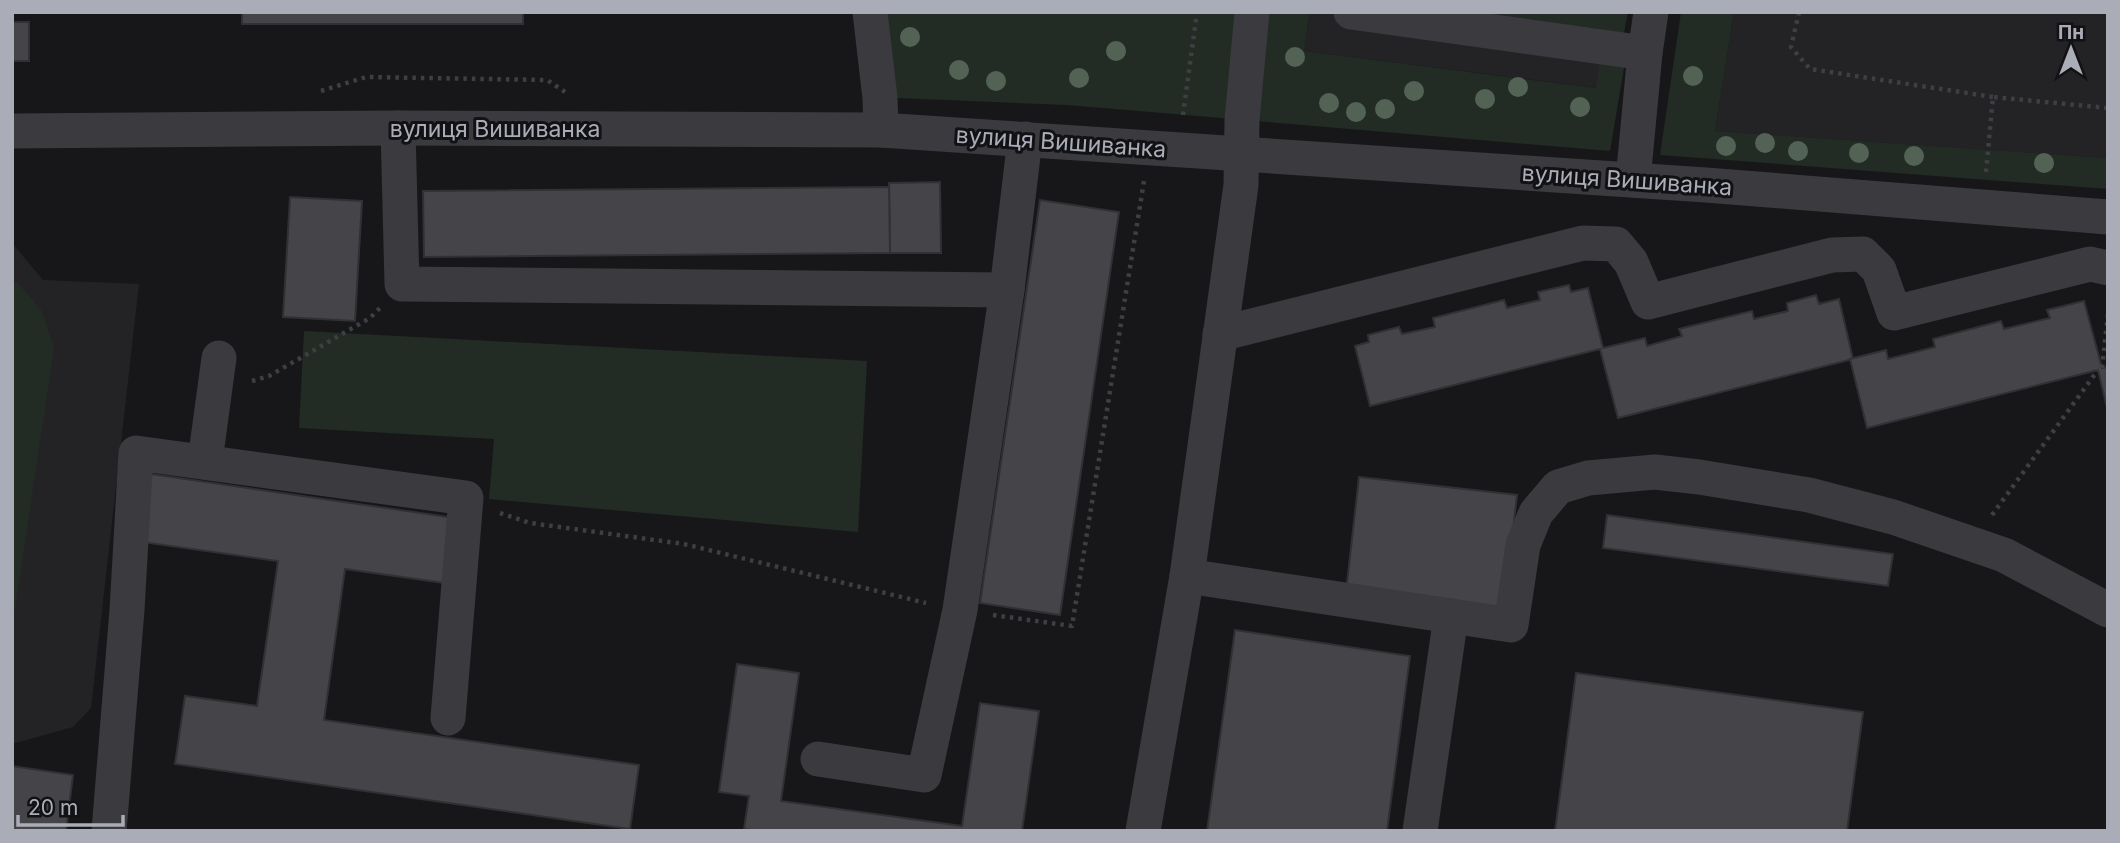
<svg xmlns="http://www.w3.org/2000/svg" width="2120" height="843" font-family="Inter,sans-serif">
  <rect width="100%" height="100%" fill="#171719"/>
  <g fill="#232326">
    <polygon points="1310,12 1351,12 1602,47 1597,88 1304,51"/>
    <polygon points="1734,12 2108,12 2108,158 1715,131"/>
    <polygon points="12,243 43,280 139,284 91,708 73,727 12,744"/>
  </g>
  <g fill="#232b25">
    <polygon points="881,12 1310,12 1304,51 1596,88 1602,47 1351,12 1628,12 1621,49 1627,50 1610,151 1067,105 897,98"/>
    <polygon points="1681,12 1734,12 1715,131 2108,158 2108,189 1660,155"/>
    <polygon points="12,281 17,282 41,310 54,348 12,629"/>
    <polygon points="304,331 867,361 858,532 489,499 494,439 299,428"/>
  </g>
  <g fill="#444449" stroke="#313135" stroke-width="2">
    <rect x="242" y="12" width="281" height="12"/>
    <rect x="242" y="12" width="281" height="12"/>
    <rect x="12" y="22" width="17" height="39"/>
    <polygon points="940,182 941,253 890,253 889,183"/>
    <polygon points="889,187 890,253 424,257 423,191"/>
    <polygon points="290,197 362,201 355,321 283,317"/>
    <polygon points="1040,200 1119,212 1060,615 980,603"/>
    <polygon points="1569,285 1571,292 1588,288 1603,348 1645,338 1647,346 1682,336 1679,329 1752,311 1754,319 1788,311 1787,303 1816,295 1819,304 1839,299 1853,359 1618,418 1600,349 1370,406 1355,346 1369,342 1368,335 1399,327 1402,334 1435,327 1433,318 1504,300 1507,308 1540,300 1538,292"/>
    <polygon points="2084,301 2102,368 2108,367 2108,412 2098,370 1867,428 1850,359 1886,350 1888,359 1935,347 1933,339 2001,321 2004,329 2050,318 2047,310"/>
    <polygon points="151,474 462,519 452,584 345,569 324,720 639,765 630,829 175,764 185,696 257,706 278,561 142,542"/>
    <polygon points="1359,477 1517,495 1504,610 1346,592"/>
    <polygon points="1607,515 1893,554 1888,586 1603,548"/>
    <polygon points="1235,630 1410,656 1387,831 1207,831"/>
    <polygon points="737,664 799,673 781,801 962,826 980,703 1039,711 1022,831 760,831 744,829 749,796 719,792"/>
    <polygon points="1576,673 1863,712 1847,831 1555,831"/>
    <polygon points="12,766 73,775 66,831 12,831"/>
  </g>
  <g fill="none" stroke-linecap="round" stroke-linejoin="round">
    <g stroke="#3e3f44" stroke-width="4.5" stroke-dasharray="3.5 5" stroke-linecap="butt">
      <polyline points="1799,12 1791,47 1810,69 1993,97"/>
      <polyline points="321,91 366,77 547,80 565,92"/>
      <polyline points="1183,115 1197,12"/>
      <polyline points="1986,172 1993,97 2108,108"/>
      <polyline points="2102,368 2108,314"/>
      <polyline points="252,381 269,376 370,318 380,308"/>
      <polyline points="500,513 530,523 684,544 926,603"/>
      <polyline points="1992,515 2098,370"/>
      <polyline points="993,615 1072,626 1144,181"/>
    </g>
    <g stroke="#3a3a3f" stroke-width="35">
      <polyline points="870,12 880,98 881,130"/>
      <polyline points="1351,12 1645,53"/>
      <polyline points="398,128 402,284 1007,290"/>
      <polyline points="12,131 398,128 881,130 1706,185 2108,217"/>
      <polyline points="1633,180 1645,53 1651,12"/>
      <polyline points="1220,334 1583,243 1616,244 1631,262 1648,302 1832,255 1863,254 1879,270 1894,313 2090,264 2108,268"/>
      <polyline points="205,461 219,358"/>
      <polyline points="1187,576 1451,616 1420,831"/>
      <polyline points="1451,616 1511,625 1523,545 1536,513 1558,487 1588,478 1655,472 1699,477 1809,495 1893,517 2004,555 2108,610"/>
      <polyline points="818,759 924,775 960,610 1007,290 1025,139"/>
      <polyline points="109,831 127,610 136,453 466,498 448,718"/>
      <polyline points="1143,831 1187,576 1241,185 1242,120 1252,12"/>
    </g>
  </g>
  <g fill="#526356">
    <circle cx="910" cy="37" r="10"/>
    <circle cx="1116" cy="51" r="10"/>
    <circle cx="1295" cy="57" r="10"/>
    <circle cx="959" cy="70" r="10"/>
    <circle cx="1693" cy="76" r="10"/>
    <circle cx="1079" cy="78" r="10"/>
    <circle cx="996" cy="81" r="10"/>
    <circle cx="1518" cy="87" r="10"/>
    <circle cx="1414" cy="91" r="10"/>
    <circle cx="1485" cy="99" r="10"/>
    <circle cx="1329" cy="103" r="10"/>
    <circle cx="1580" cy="107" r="10"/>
    <circle cx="1385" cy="109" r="10"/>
    <circle cx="1356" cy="112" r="10"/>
    <circle cx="1765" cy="143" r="10"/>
    <circle cx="1726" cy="146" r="10"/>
    <circle cx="1798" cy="151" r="10"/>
    <circle cx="1859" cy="153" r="10"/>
    <circle cx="1914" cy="156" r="10"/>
    <circle cx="2044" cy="163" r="10"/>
  </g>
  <g text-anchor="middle" stroke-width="6" stroke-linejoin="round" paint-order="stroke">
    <g font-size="23" fill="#aaadb8" stroke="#121214">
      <text x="495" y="137">вулиця Вишиванка</text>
      <text transform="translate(1061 142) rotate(4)" y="8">вулиця Вишиванка</text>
      <text transform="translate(1627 180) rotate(4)" y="8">вулиця Вишиванка</text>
    </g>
  </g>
  <rect width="2120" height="843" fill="none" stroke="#aaadb8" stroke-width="28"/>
  <g transform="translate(2071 49)" stroke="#121214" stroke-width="5" paint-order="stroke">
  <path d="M0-5L12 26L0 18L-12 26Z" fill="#aaadb8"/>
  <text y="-10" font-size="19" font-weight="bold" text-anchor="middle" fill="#aaadb8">Пн</text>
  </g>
  <path d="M18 815v10h105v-10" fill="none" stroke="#aaadb8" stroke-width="3.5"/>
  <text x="28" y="815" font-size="21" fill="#aaadb8" stroke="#121214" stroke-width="5" paint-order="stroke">20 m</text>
</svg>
